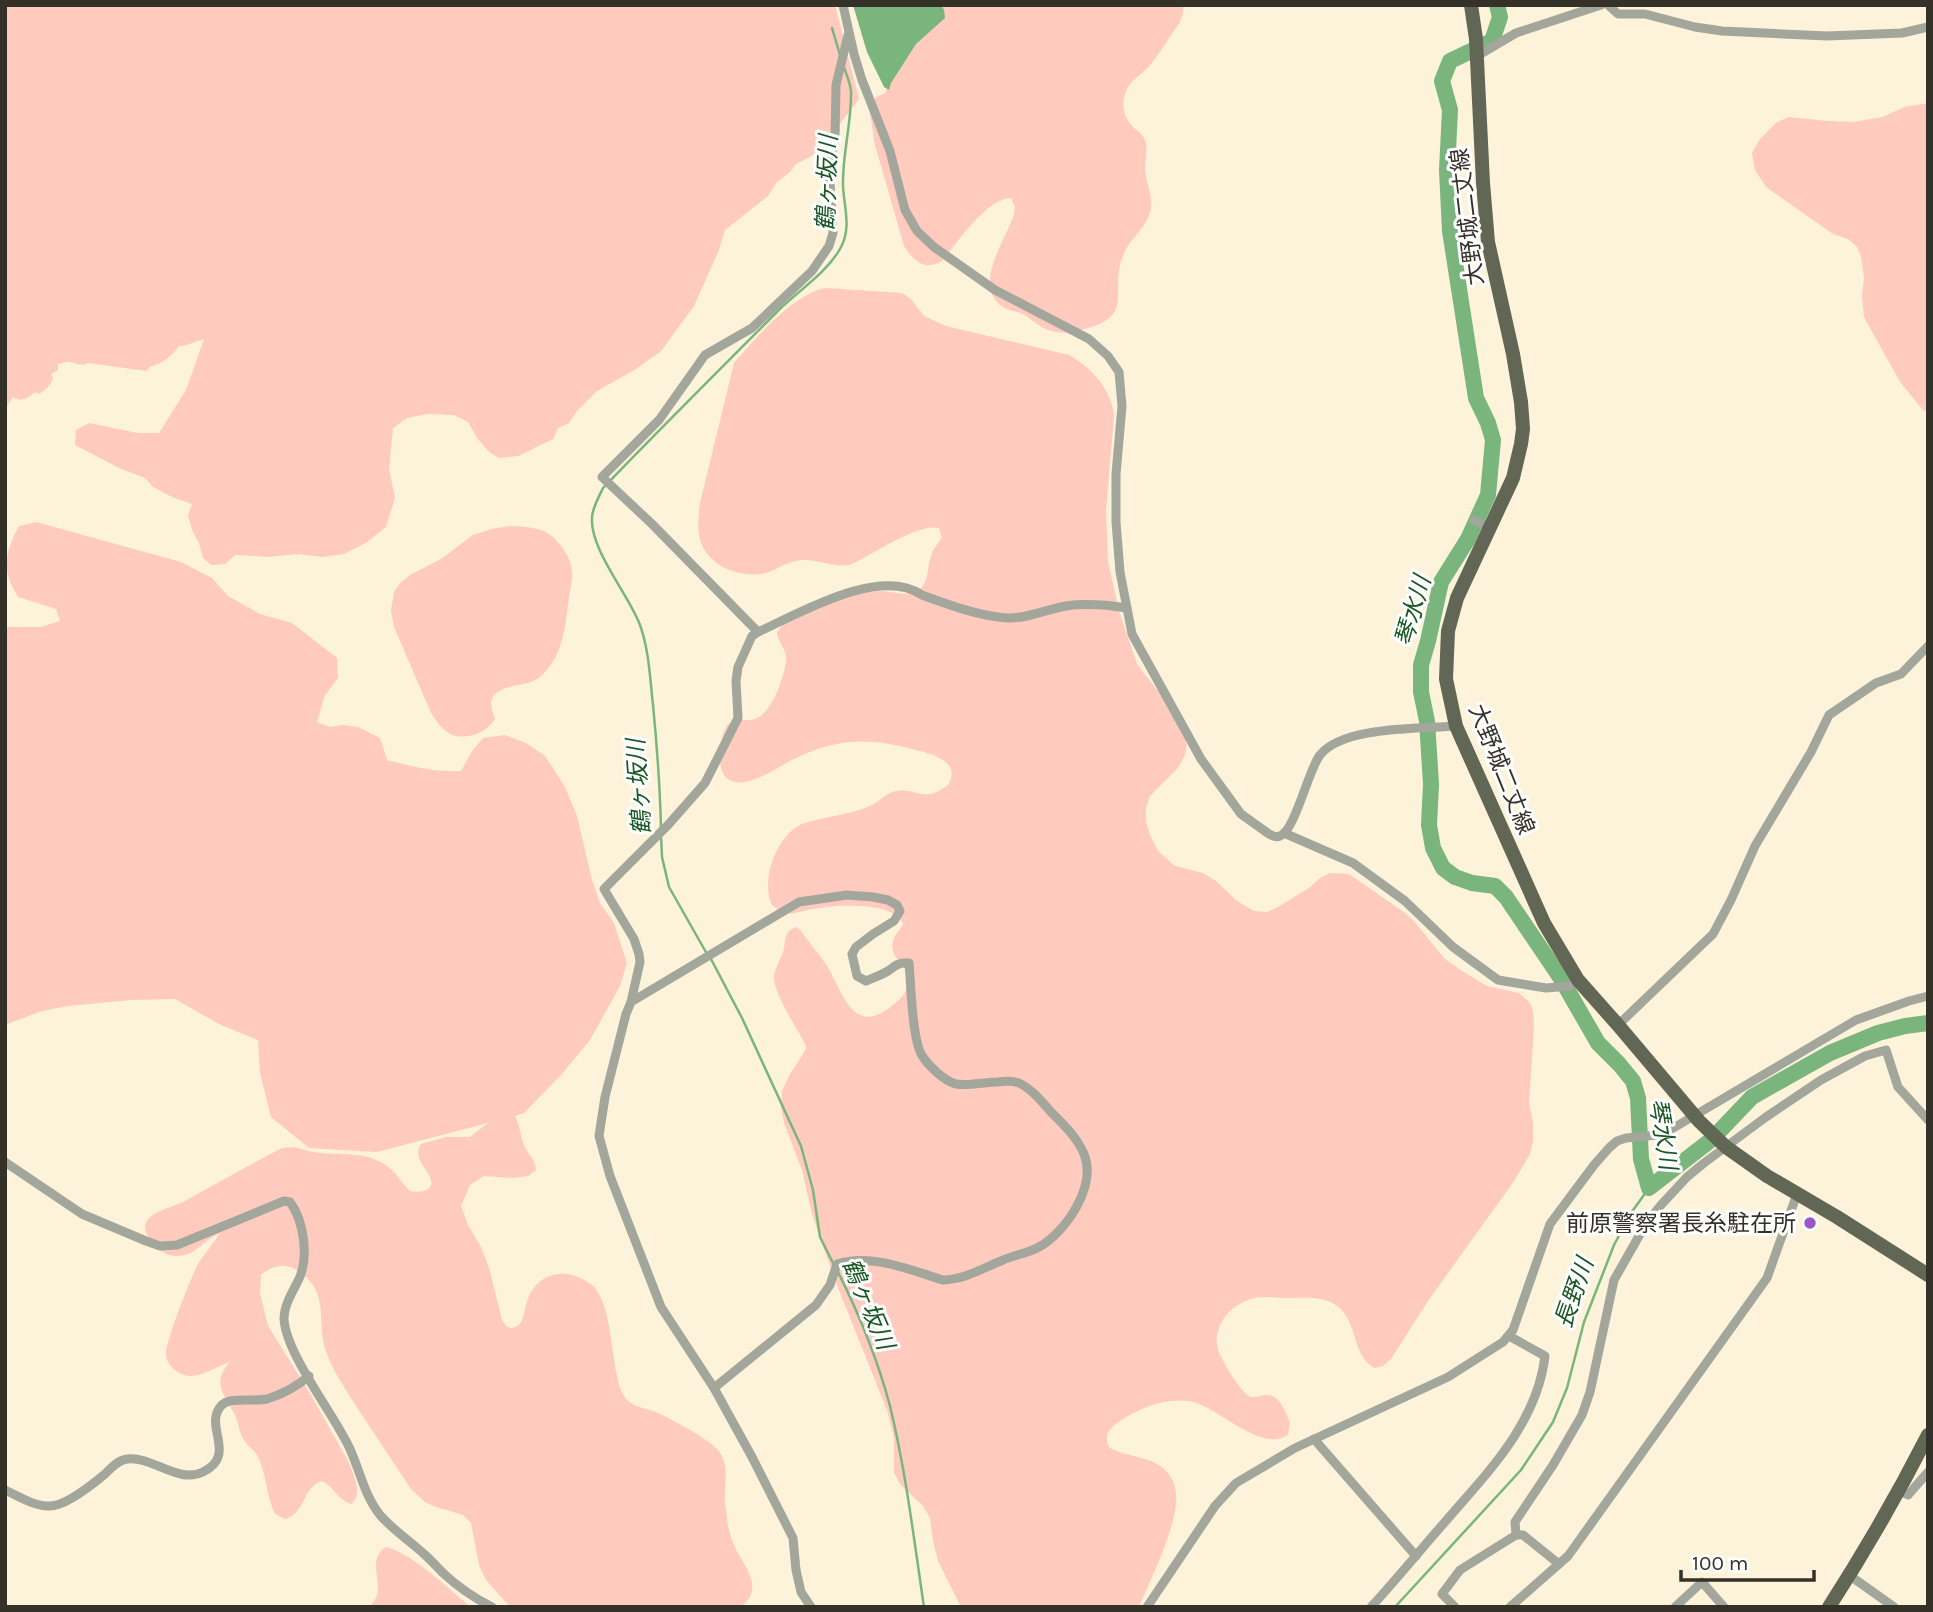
<svg xmlns="http://www.w3.org/2000/svg" width="1933" height="1612" font-family="Karla,'Noto Sans JP',sans-serif">
  <rect width="100%" height="100%" fill="#fcf3da"/>
  <g fill="#fecbbe">
    <path d="M5 5H835L859 99 823 146 810 157 796 164 790 172 776 183 768 196 725 230 719 250 694 306 661 351 636 369 597 391 577 411 569 423 558 428 553 439 518 456 499 458 489 452 477 438 468 422 454 415 427 414 407 418 393 428 389 469 395 498 386 527 367 542 344 554 322 557 298 554 269 557 235 555 225 564 211 565 203 558 199 543 192 530 188 515 192 504 172 497 153 487 145 478 121 469 75 445 76 430 89 423 138 433H159L186 390 204 339C196 341 187 346 179 346 174 354 161 365 151 366L146 371 88 363C80 368 75 361 67 362 64 362 61 364 58 364V370L51 374 53 378C51 384 45 391 39 394L35 392C27 398 22 403 13 397L5 409Z"/>
    <path d="M934 5 1183 6V13L1180 22C1170 36 1161 52 1150 65 1140 77 1127 81 1124 98 1122 108 1125 119 1133 127 1137 131 1141 132 1144 138 1149 147 1145 159 1145 169 1146 182 1152 194 1151 206 1150 225 1133 235 1125 251 1105 291 1142 317 1076 331 1061 334 1048 333 1036 323 1031 320 1027 316 1023 314 1016 311 1009 311 1003 307 971 285 1007 239 1014 214L1015 207 1011 198C988 197 956 244 942 261 925 271 914 262 904 246L875 145 869 107 876 97 885 93 891 79Z"/>
    <polygon points="1928,103 1928,413 1922,409 1900,382 1864,317 1862,297 1864,278 1861,256 1857,247 1848,239 1833,234 1766,187 1755,170 1752,153 1760,139 1776,123 1788,117 1828,121 1853,122 1883,117 1904,107"/>
    <path d="M825 288 902 293 911 299 924 316 946 326 1069 355C1091 367 1112 390 1114 416L1106 510 1108 562 1119 611 1137 664 1161 695 1182 730 1187 745 1185 755 1178 768 1150 796 1146 808V821L1150 835 1158 851 1175 866 1203 873 1216 881 1237 901 1254 911 1267 912 1276 908 1309 888 1320 878 1330 873 1349 874 1405 913 1414 921 1444 958 1459 969 1487 986 1519 993 1530 1003 1533 1011 1534 1026 1529 1103 1533 1123V1141L1530 1154 1514 1181 1428 1301 1391 1359 1383 1366 1374 1368C1351 1354 1359 1323 1337 1306 1324 1296 1306 1298 1291 1298 1278 1298 1260 1295 1248 1300 1228 1307 1212 1328 1218 1350 1221 1359 1242 1395 1251 1397 1256 1398 1262 1395 1267 1395 1280 1395 1285 1412 1290 1422L1288 1435C1260 1454 1216 1404 1188 1401 1165 1398 1139 1408 1120 1421 1110 1428 1103 1434 1109 1447 1126 1458 1149 1455 1164 1469 1171 1475 1175 1484 1176 1493 1179 1523 1151 1578 1139 1607H961L938 1561 933 1541 930 1518 923 1506 900 1484 894 1473V1438L887 1410 842 1298 822 1244 812 1214 802 1170 784 1123 781 1108 782 1091 790 1074 805 1051 806 1046C798 1029 772 992 774 975 776 966 782 958 784 948 786 938 785 930 797 927L801 931C809 943 819 953 827 966 842 990 852 1036 889 1008 897 1002 908 993 909 982 911 965 886 960 894 938 896 933 901 929 903 924 894 900 830 905 808 910 801 911 794 915 786 913 781 912 776 908 772 905 760 880 777 835 802 824 823 817 854 814 872 805 881 801 885 793 896 791 918 788 923 804 948 785 955 774 952 765 941 759 933 754 924 752 916 750 888 742 860 738 832 745 818 748 804 754 792 760 776 768 734 799 722 771 719 764 720 752 721 745 726 705 746 729 762 715 775 703 783 679 786 662 788 650 778 644 777 632L783 624C814 610 846 591 881 591 894 591 911 599 922 587 929 579 927 566 931 556 933 549 937 544 942 538L939 528C916 523 872 556 849 565 830 568 814 557 796 561 784 563 774 572 761 574 735 577 704 564 699 535 697 525 699 513 700 503L734 363C754 339 794 294 825 288Z"/>
    <path d="M36 522 181 562 212 578 228 596 260 614 292 623 337 658 338 678 325 695 317 722 330 727 342 725 358 727 380 738 387 760C413 767 435 772 461 771L472 751 483 738 505 735 526 743 545 756 564 785 577 816 592 880 600 903 614 923 627 963 620 986 590 1040 561 1075 524 1113 515 1116C521 1126 520 1139 526 1149 530 1157 536 1161 536 1170L528 1176 513 1178 484 1176 470 1185 461 1206 468 1225 481 1247 489 1268 502 1320 507 1327 512 1328C516 1327 519 1326 521 1322 524 1317 525 1308 527 1302 533 1282 550 1270 572 1275 579 1277 590 1282 595 1288 611 1309 611 1350 617 1376 618 1383 620 1390 624 1396 632 1408 644 1407 656 1412 674 1421 702 1435 716 1448 732 1464 723 1484 725 1504 727 1518 728 1532 734 1545 739 1557 748 1567 751 1579 755 1591 750 1599 741 1607H510L486 1580 479 1565 471 1523 463 1515 436 1507 425 1502 411 1489C392 1460 373 1432 354 1403 344 1386 332 1370 326 1351 317 1326 328 1300 308 1279 293 1263 278 1261 261 1275L260 1293 268 1326 311 1395 348 1461C353 1474 364 1494 351 1504 338 1500 334 1487 322 1481 302 1487 306 1513 285 1519L275 1514C266 1496 267 1475 258 1457 255 1450 248 1447 244 1440 239 1433 239 1423 235 1415 224 1394 211 1383 230 1362 217 1366 202 1377 189 1376 178 1375 168 1366 166 1356 164 1345 191 1277 198 1264 205 1253 213 1244 220 1233 210 1237 203 1245 194 1251 176 1262 159 1254 149 1238 145 1232 143 1224 149 1218 157 1210 173 1207 183 1202 216 1184 249 1165 282 1148 293 1146 298 1148 309 1151 334 1157 360 1149 384 1164 398 1173 399 1181 410 1191 417 1193 434 1192 431 1180 428 1169 412 1158 421 1144L446 1137H470L488 1123 377 1152 309 1148 271 1117 260 1073 258 1040 219 1024 175 999 131 1000 67 1006 42 1011 5 1025V627H41L60 621 56 609 18 597C1 569 4 555 19 526Z"/>
    <path d="M509 526C530 527 548 527 561 546 567 554 571 561 572 571 573 579 570 589 569 597 565 626 564 656 540 677 528 687 507 683 495 694 488 701 492 711 495 719 486 733 466 741 450 734 442 729 436 721 431 713L394 627 391 611 394 592 401 582 410 575 441 559 473 535 492 529Z"/>
    <path d="M386 1547C414 1554 448 1589 471 1607H370C374 1601 377 1597 378 1591 379 1574 369 1558 386 1547Z"/>
  </g>
  <polygon fill="#79b57d" points="853,5 941,5 944,10 945,18 916,44 891,83 889,90 884,87 867,52"/>
  <g fill="none" stroke-linecap="round" stroke-linejoin="round">
    <g stroke="#79b57d" stroke-width="2.5">
      <polyline points="832,28 840,55"/>
      <path d="M661 828C660 787 657 746 653 705 650 678 649 650 640 625 629 595 590 550 592 518 592 508 599 497 603 488 660 429 718 371 776 313 796 292 825 275 840 249 852 229 844 207 843 186 842 154 852 123 851 91 850 82 846 73 843 65"/>
      <polyline points="661,835 662,857 669,887 707,954"/>
      <polyline points="711,959 742,1018 801,1146 813,1190 820,1237 833,1263"/>
      <path d="M838 1272C859 1314 878 1361 890 1406 906 1472 914 1540 924 1607"/>
      <polyline points="1395,1607 1521,1470 1553,1422 1567,1388 1584,1322 1614,1245 1631,1213 1649,1188"/>
    </g>
    <polyline stroke="#79b57d" stroke-width="16" points="1497,5 1500,17 1492,41 1450,61 1442,81 1450,110 1447,170 1450,231 1476,398 1488,423 1493,440 1488,495 1468,539 1441,582 1428,641 1421,665 1421,692 1427,721 1431,784 1429,825 1433,848 1443,868 1455,877 1472,883 1495,886 1506,897 1560,977 1598,1043 1619,1064 1633,1081 1638,1098 1641,1159 1649,1188 1711,1140 1752,1097 1782,1080 1830,1053 1878,1033 1905,1026 1928,1023"/>
    <g stroke="#a3a69b" stroke-width="9">
      <path d="M843 5 854 54 862 80 890 151 905 210 917 231 934 247 995 290 1089 339 1108 356 1119 372 1122 406 1116 474V522L1120 572 1132 634 1201 759 1241 814 1269 834C1274 836 1275 838 1280 836 1295 831 1309 768 1320 755 1343 726 1421 729 1456 726"/>
      <polyline points="1608,5 1618,14 1645,14 1695,27 1722,31 1827,36 1902,33 1928,27"/>
      <polyline points="1477,56 1516,33 1601,5"/>
      <polyline points="1474,520 1491,528"/>
      <polyline points="758,632 652,524 602,477 659,420 705,355 752,328 812,271 829,246 833,233 829,166 835,138 836,85 848,35"/>
      <polyline points="1284,833 1353,863 1405,901 1453,947 1498,980 1546,988 1570,986 1578,980"/>
      <path d="M631 1002 799 902 847 895 873 897 888 900 897 905 900 911 894 921 873 934 856 947 852 954 857 976 866 981C873 978 881 975 888 971 895 966 899 962 909 963 911 983 912 1043 923 1057 929 1066 944 1081 956 1084 967 1086 986 1082 998 1082 1005 1081 1013 1081 1019 1083 1032 1089 1042 1102 1051 1112 1063 1124 1077 1137 1084 1154 1097 1186 1066 1232 1039 1247 1028 1253 1015 1255 1003 1260 983 1268 966 1279 943 1280 910 1270 872 1253 837 1264L830 1285 816 1305 714 1388"/>
      <polyline points="1618,1025 1713,934 1731,900 1755,846 1811,752 1829,715 1876,683 1901,674 1928,646"/>
      <path d="M5 1162 82 1214 146 1241 160 1246 177 1245 284 1201 290 1202C304 1221 309 1257 299 1279 293 1291 284 1305 284 1319 286 1354 333 1413 349 1447 360 1470 364 1495 380 1515 393 1530 410 1541 424 1554 431 1560 437 1567 443 1573 458 1587 474 1598 492 1607"/>
      <polyline points="1314,1439 1416,1556"/>
      <path d="M5 1490C18 1496 35 1507 50 1506 66 1506 93 1484 105 1474 111 1468 118 1460 127 1459 153 1456 177 1484 203 1472 238 1455 203 1426 221 1406 229 1396 254 1402 267 1399 283 1394 296 1387 309 1376"/>
      <polyline points="1899,1491 1908,1495 1928,1472"/>
      <polyline points="1516,1535 1523,1535 1559,1564"/>
      <polyline points="1849,1575 1894,1607"/>
      <path d="M811 1607 801 1592 796 1570 793 1538 752 1457 714 1388 661 1307 610 1176 599 1136 605 1097 626 1014 631 1002 640 962 639 954 634 939 604 889 668 825 705 783 738 718 736 681 738 667 752 636 758 632C800 613 879 566 922 595 950 605 978 616 1007 618 1027 619 1047 609 1066 606 1086 603 1107 605 1127 608"/>
      <polyline points="1147,1607 1215,1506 1236,1483 1295,1448 1448,1377 1503,1342 1513,1330 1550,1224 1594,1165 1609,1148 1617,1141 1626,1138 1657,1135 1670,1130 1856,1020 1909,1001 1928,996"/>
      <path d="M1371 1607C1397 1579 1420 1550 1445 1522 1487 1473 1537 1424 1545 1356L1509 1336"/>
      <polyline points="1455,1607 1442,1594 1460,1570 1516,1535 1515,1522 1553,1465 1582,1415 1590,1392 1614,1280 1647,1222 1661,1205 1687,1177 1704,1163 1766,1117 1821,1080 1865,1056 1886,1050 1898,1087 1928,1120"/>
      <polyline points="1510,1607 1568,1556 1767,1278 1797,1194"/>
      <polyline points="1675,1607 1702,1582 1724,1607"/>
    </g>
    <g stroke="#626654" stroke-width="14">
      <polyline points="1471,5 1476,39 1483,183 1488,242 1513,354 1521,402 1523,429 1521,444 1513,478 1457,598 1448,631 1446,679 1456,726 1544,923 1578,980 1618,1025 1699,1121 1726,1147 1767,1176 1837,1217 1928,1275"/>
      <path d="M1829 1607C1865 1551 1898 1494 1928 1435"/>
    </g>
  </g>
  <circle fill="#9a55c9" stroke="#fff" stroke-width="2.5" cx="1810" cy="1223" r="7"/>
  <g text-anchor="middle" stroke-width="6" stroke-linejoin="round" paint-order="stroke">
    <g font-size="23" fill="#343128" stroke="#fff">
      <text transform="translate(1467 217) rotate(-97)" y="8">大野城二丈線</text>
      <text transform="translate(1502 769) rotate(68)" y="8">大野城二丈線</text>
    </g>
    <g font-size="23" fill="#343128" stroke="#fff" text-anchor="end">
      <text x="1796" y="1231">前原警察署長糸駐在所</text>
    </g>
    <g font-size="24" font-style="italic" fill="#195824" stroke="#fff">
      <text transform="translate(827 183) rotate(-88)" y="8">鶴ヶ坂川</text>
      <text transform="translate(1413 611) rotate(-74)" y="8">琴水川</text>
      <text transform="translate(639 787) rotate(-94)" y="8">鶴ヶ坂川</text>
      <text transform="translate(1663 1134) rotate(81)" y="8">琴水川</text>
      <text transform="translate(1574 1293) rotate(-71)" y="8">長野川</text>
      <text transform="translate(868 1304) rotate(67)" y="8">鶴ヶ坂川</text>
    </g>
  </g>
  <rect width="1933" height="1612" fill="none" stroke="#343128" stroke-width="14"/>
  <path d="M1681 1570v10h133v-10" fill="none" stroke="#343128" stroke-width="3.5"/>
  <text x="1692" y="1570" font-size="21" fill="#343128" stroke="#ffffff" stroke-width="5" paint-order="stroke">100 m</text>
</svg>
